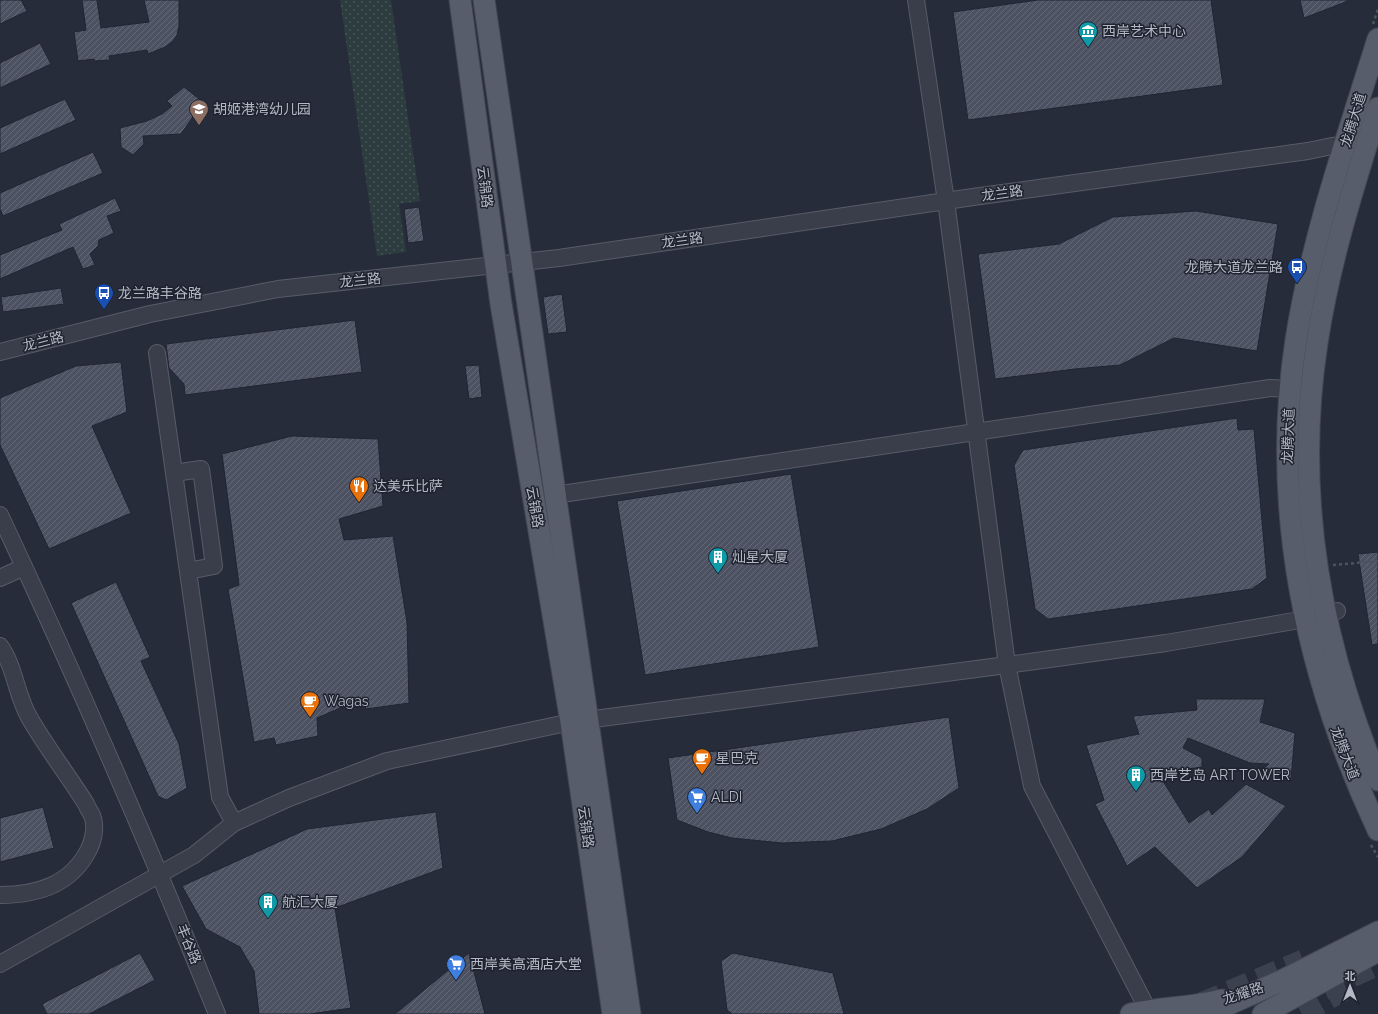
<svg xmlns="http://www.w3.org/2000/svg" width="1378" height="1014" font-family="Raleway,'Noto Sans SC',sans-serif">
  <defs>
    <pattern id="grass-dots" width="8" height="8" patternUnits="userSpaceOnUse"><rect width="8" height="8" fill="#2c3c3f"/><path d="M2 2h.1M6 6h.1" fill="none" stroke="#485659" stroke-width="1.8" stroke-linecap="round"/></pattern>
    <pattern id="building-hatch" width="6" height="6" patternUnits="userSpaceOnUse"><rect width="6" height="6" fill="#4c5262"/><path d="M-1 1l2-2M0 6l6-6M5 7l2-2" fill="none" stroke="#646977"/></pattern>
  </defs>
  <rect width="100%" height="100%" fill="#262c3a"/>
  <polygon fill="url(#grass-dots)" points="340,0 391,0 420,201 399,204 406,252 377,256"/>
  <g fill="url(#building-hatch)" stroke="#202531">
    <polygon points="0,0 21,0 27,11 0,24"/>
    <polygon points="82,0 97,0 101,28 149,22 144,0 179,0 179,26 177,35 173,41 165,47 148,54 147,50 109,56 110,60 94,61 94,59 78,61 74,32 86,30"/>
    <polygon points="1038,0 1211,0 1223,85 968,120 953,12"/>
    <polygon points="1300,0 1348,0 1348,1 1304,18"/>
    <polygon points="40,43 51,64 0,88 0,63"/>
    <polygon points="184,87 203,102 195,110 197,111 181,134 143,136 144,144 133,155 121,147 120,128 147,121 162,114 172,106 167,101"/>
    <polygon points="65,99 76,120 0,154 0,128"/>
    <polygon points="93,152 103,173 3,216 0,209 0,193"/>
    <polygon points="115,198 121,211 107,216 114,233 99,240 98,246 90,254 95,265 83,269 73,247 0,279 0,255 62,230 59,224"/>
    <polygon points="419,207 424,241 408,243 404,209"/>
    <polygon points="1196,211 1278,224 1257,351 1174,338 1120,365 1075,369 995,379 978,254 1059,244 1113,217"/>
    <polygon points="61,288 64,304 3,312 1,297"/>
    <polygon points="562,294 567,332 548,334 543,297"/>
    <polygon points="355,320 362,372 185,395 184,384 169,368 166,344"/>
    <polygon points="121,362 127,412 92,426 131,513 49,549 0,445 0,398 76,366"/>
    <polygon points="479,365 482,397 469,399 465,366"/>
    <polygon points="1237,418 1238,430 1254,429 1267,578 1252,589 1048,619 1035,609 1014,465 1023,450"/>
    <polygon points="292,436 378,439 383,506 339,519 344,540 393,536 407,622 409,703 366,709 363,698 317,718 318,736 276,745 274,738 254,742 228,589 239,585 222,454"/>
    <polygon points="791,474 819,647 645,675 617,501"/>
    <polygon points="1378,552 1378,644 1372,645 1358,554"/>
    <polygon points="116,582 150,657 141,661 179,744 187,788 166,800 158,796 71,603"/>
    <polygon points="1196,699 1265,699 1260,722 1295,733 1291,779 1264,768 1269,764 1250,763 1188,738 1183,748 1202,758 1202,767 1158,773 1189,823 1209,809 1212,815 1246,784 1286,806 1242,857 1197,888 1155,847 1127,866 1095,804 1104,800 1086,745 1139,734 1133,716 1197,710"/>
    <polygon points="949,717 959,788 927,809 881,829 832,841 782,843 732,838 708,832 677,820 668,758"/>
    <polygon points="43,807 54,848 0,862 0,818"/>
    <polygon points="436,812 443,868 335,908 351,1008 310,1014 259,1014 254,971 240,947 206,929 182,886 307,829"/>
    <polygon points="140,953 155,980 89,1014 47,1014 42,1004"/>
    <polygon points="469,953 485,1014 395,1014"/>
    <polygon points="733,953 833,973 844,1014 732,1014 727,1010 721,961"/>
  </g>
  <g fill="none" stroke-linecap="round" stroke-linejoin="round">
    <g stroke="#3b414f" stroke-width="21" stroke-dasharray="21 10" stroke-linecap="butt">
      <polyline points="1324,990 1378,965"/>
      <polyline points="1201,1003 1303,960"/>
      <polyline points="1302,1014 1343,991"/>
    </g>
    <g stroke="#575c68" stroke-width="18">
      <g id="minor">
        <polyline points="916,0 946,201 1007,665 1032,786 1148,1010"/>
        <polyline points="0,352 150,314 278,289 559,258 973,197 1308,151 1332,146 1355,144"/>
        <polyline points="157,353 220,797 234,823"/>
        <polyline points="174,473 201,469 214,566 188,571"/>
        <polyline points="555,495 1270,388 1290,389"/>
        <path d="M0 515C77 679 149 846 217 1014"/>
        <polyline points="0,578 24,567"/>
        <path d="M0 646C15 667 16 694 29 717 46 747 68 775 86 804 88 809 92 814 93 818 96 828 93 842 88 851 70 885 37 895 0 895"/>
        <polyline points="0,964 194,855 234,823 289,798 387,761 571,722 1007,665 1166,643 1294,621 1337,611"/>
      </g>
    </g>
    <g stroke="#424753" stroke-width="23">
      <g id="major">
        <polyline points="460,0 501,304 571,722 613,1014"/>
        <polyline points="484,0 630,1014"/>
        <path d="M1378 39C1347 138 1312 237 1296 340 1270 509 1306 677 1378 830"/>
        <path d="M1378 108C1354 185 1329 263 1317 343 1294 493 1320 641 1378 780"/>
        <path d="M1131 1014C1161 1007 1192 1008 1222 1000"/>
        <polyline points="1207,1014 1283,980 1378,932"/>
        <polyline points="1263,1014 1378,951"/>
      </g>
    </g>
    <g stroke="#49575c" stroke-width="2.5" stroke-dasharray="3 3" stroke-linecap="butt">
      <polyline points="1373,24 1378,9"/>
      <polyline points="1333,565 1378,561"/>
      <polyline points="1371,845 1378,857"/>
    </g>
    <use href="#minor" stroke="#393e4a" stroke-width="16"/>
    <use href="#major" stroke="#575d6a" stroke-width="21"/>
  </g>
  <defs>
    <g id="museum-pin" transform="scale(1)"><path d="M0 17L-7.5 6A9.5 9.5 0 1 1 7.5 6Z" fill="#0f9aa8" stroke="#1e232f"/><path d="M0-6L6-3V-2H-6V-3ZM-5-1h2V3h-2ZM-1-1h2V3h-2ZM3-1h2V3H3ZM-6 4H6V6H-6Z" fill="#fff"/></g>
    <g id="school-pin" transform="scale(1)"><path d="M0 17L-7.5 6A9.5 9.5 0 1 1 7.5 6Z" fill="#8d6e63" stroke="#1e232f"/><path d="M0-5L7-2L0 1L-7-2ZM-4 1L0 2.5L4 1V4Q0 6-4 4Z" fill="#fff"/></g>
    <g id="bus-pin" transform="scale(1)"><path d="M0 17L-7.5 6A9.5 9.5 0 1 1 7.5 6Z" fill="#1a4fb4" stroke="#1e232f"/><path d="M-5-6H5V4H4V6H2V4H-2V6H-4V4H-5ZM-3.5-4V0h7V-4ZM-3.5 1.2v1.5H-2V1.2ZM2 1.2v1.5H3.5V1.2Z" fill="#fff"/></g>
    <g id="restaurant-pin" transform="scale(1)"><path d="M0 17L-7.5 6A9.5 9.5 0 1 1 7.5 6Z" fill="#e8710a" stroke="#1e232f"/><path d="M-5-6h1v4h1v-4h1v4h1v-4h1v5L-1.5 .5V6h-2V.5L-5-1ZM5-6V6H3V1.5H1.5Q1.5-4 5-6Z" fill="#fff"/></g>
    <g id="building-pin" transform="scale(1)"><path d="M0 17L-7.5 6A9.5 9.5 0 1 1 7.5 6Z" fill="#0f9aa8" stroke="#1e232f"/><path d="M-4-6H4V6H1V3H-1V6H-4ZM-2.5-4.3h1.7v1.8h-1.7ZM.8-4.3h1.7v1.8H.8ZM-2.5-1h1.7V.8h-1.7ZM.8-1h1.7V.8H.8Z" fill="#fff"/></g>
    <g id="cafe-pin" transform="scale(1)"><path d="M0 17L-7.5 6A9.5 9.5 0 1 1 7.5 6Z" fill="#e8710a" stroke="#1e232f"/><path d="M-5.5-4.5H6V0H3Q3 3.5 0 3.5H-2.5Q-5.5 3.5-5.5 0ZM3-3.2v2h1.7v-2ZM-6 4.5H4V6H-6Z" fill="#fff"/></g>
    <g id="supermarket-pin" transform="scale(1)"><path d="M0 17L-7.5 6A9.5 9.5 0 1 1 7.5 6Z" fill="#3f7fe0" stroke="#1e232f"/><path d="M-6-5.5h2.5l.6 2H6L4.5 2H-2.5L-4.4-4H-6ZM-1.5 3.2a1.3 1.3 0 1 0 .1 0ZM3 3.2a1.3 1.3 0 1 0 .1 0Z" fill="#fff"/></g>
  </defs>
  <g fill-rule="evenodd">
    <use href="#museum-pin" x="1088" y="31"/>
    <use href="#school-pin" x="199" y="109"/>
    <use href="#bus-pin" x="1297" y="267"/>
    <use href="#bus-pin" x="104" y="293"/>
    <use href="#restaurant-pin" x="359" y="486"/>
    <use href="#building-pin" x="718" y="557"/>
    <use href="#cafe-pin" x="310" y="701"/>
    <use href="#cafe-pin" x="702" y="758"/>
    <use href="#building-pin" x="1136" y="775"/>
    <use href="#supermarket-pin" x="697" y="797"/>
    <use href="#building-pin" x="268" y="902"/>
    <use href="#supermarket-pin" x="456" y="964"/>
  </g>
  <g text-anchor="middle" stroke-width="3" stroke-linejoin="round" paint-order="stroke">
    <g font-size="14" fill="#b5b9c6" stroke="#1e232f" text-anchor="start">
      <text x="1102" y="36">西岸艺术中心</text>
      <text x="213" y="114">胡姬港湾幼儿园</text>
      <text x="1283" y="272" text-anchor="end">龙腾大道龙兰路</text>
      <text x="118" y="298">龙兰路丰谷路</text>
      <text x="373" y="491">达美乐比萨</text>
      <text x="732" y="562">灿星大厦</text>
      <text x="324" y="706">Wagas</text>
      <text x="716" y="763">星巴克</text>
      <text x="1150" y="780">西岸艺岛 ART TOWER</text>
      <text x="711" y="802">ALDI</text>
      <text x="282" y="907">航汇大厦</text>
      <text x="470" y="969">西岸美高酒店大堂</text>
    </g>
    <g font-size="14" fill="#b5b9c6" stroke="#1e232f">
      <text transform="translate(1353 120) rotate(-73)" y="5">龙腾大道</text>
      <text transform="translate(485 187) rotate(83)" y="5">云锦路</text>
      <text transform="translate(1002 193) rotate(-8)" y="5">龙兰路</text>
      <text transform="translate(682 240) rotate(-8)" y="5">龙兰路</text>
      <text transform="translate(360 280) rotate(-6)" y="5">龙兰路</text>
      <text transform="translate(43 341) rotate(-14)" y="5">龙兰路</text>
      <text transform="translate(1288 436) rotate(-88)" y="5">龙腾大道</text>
      <text transform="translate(535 507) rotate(80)" y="5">云锦路</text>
      <text transform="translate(1345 753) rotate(69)" y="5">龙腾大道</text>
      <text transform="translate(586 827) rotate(82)" y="5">云锦路</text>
      <text transform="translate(189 944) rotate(68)" y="5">丰谷路</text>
      <text transform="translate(1243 993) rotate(-18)" y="5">龙耀路</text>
    </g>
  </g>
  <g transform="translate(1350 986)" stroke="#1e232f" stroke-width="3" paint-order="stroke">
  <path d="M0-3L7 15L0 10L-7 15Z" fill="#b5b9c6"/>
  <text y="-6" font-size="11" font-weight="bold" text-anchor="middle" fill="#b5b9c6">北</text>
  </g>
</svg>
